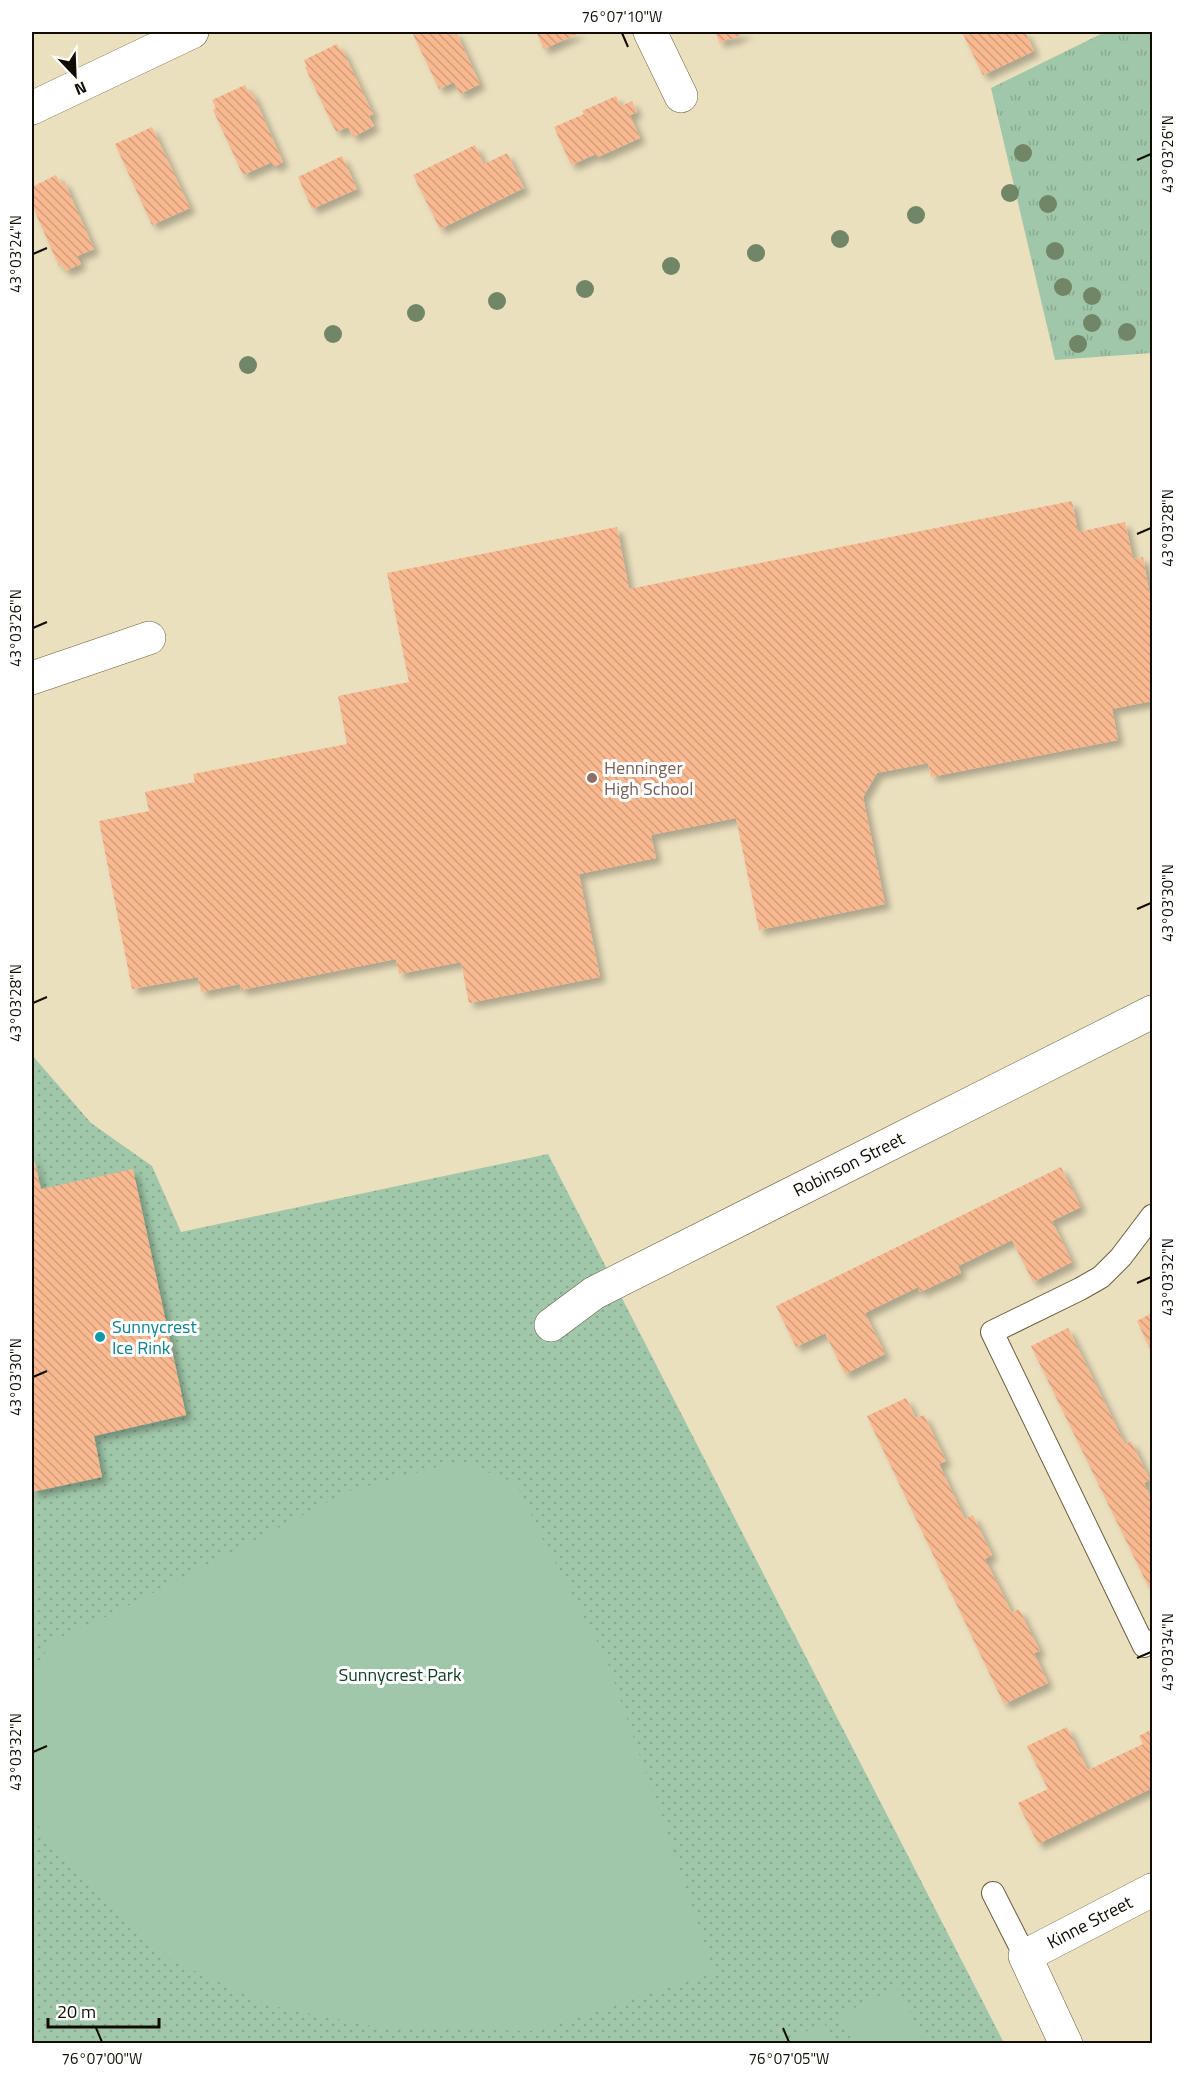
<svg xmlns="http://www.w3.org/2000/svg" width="1184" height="2075" font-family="'Titillium Web',sans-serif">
  <defs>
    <pattern id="grass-tufts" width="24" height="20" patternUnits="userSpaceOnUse" patternTransform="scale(1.5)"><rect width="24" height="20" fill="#a0c7a9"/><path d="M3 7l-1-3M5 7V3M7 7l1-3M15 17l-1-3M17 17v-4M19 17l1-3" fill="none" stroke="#89aa90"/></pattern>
    <pattern id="park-dots" width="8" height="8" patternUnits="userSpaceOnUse" patternTransform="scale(1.5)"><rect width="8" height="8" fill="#a0c7a9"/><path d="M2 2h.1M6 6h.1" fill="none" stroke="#89aa90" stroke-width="1.8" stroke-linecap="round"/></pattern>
    <pattern id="building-back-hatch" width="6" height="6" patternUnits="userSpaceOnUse" patternTransform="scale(1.5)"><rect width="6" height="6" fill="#f8b890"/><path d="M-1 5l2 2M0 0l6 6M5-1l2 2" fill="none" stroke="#d49d7b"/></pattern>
    <filter id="shadow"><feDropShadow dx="5.5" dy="5.5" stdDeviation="3" flood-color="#0004"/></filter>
  </defs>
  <rect width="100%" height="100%" fill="#ebe0be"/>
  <polygon fill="url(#grass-tufts)" points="1105,32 1152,32 1152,353 1055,360 991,88"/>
  <polygon fill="url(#park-dots)" points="32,1055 91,1123 152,1166 181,1232 548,1154 1004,2043 32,2043"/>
  <g fill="#a0c7a9">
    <polygon points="459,1461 516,1483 545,1544 606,1658 715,1973 673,1985 535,2031 382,2028 268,2005 171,1960 46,1839 32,1815 32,1674 52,1641 114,1613 349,1491"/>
    <polygon points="897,1987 925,2043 853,2043 840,2015"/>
    <polygon points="824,2023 834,2043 782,2043"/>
  </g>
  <g fill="url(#building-back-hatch)" filter="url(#shadow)">
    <polygon points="412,32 456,32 480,84 460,94 454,82 439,89"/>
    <polygon points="536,32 581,32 544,49"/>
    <polygon points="715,32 748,32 730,40 729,38 720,43"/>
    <polygon points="962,32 1025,32 1034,51 983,75"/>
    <polygon points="337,44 340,50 342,49 373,114 369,116 374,126 353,137 348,127 336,132 305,67 307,66 304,60"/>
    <polygon points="245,85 249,93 252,92 283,162 274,167 272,162 243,175 213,110 216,108 212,100"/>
    <polygon points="616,96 621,106 632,101 637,112 630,115 640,138 598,157 596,154 571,165 554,127 584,114 582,111"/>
    <polygon points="152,127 190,208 152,225 115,144"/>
    <polygon points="475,145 484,164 507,153 524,188 440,229 413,175"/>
    <polygon points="342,156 357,189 312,209 298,177"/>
    <polygon points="56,175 60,183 64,181 94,249 77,256 81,264 65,271 62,264 59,266 32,205 32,187"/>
    <polygon points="1072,501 1078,532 1125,522 1133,559 1143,557 1152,607 1152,701 1112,709 1118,740 931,777 928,763 877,773 863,797 885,904 759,930 736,818 651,835 656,858 579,874 600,977 469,1003 461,962 399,974 396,959 241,990 240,984 201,992 198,977 132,989 99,821 149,811 145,792 195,782 193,774 347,744 338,696 409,682 387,573 617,527 629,589"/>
    <polygon points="32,1150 41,1189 133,1169 186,1415 94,1436 102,1477 32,1492"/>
    <polygon points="1061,1167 1081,1207 1052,1221 1072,1262 1033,1282 1012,1240 958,1266 961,1273 920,1292 918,1287 865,1313 885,1354 845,1374 825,1333 796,1347 776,1306"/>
    <polygon points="1152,1313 1152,1353 1137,1321"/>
    <polygon points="1068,1328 1125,1444 1131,1441 1150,1480 1144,1483 1152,1500 1152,1594 1031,1346"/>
    <polygon points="906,1398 916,1418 924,1415 946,1461 939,1464 965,1519 973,1515 992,1555 985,1559 1012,1613 1019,1609 1040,1651 1034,1653 1048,1683 1004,1704 867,1416"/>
    <polygon points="1067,1727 1088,1770 1143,1744 1139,1736 1152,1729 1152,1788 1038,1844 1018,1803 1048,1789 1027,1746"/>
  </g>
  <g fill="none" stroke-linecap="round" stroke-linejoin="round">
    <g stroke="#685e40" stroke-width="24">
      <g id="lane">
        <polyline points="1152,1216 1121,1257 1101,1277 1080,1289 992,1332 1144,1646 1152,1641"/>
        <polyline points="993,1893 1025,1956"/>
      </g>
    </g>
    <g stroke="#685e40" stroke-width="34">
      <g id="street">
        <polyline points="650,32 681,96"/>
        <polyline points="32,108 192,32"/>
        <polyline points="32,678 149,638"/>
        <path id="s1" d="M551 1325 594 1293 1152 1012"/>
        <path id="s2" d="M1066 2044 1025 1956 1152 1890"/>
      </g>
    </g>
    <use href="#lane" stroke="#fff" stroke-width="22"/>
    <use href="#street" stroke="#fff" stroke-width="33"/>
  </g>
  <g fill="#718667">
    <circle cx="1023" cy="153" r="9"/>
    <circle cx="1010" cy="193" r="9"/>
    <circle cx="1048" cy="204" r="9"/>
    <circle cx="916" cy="215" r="9"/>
    <circle cx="840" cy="239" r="9"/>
    <circle cx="1055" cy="251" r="9"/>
    <circle cx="756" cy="253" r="9"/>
    <circle cx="671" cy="266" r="9"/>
    <circle cx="1063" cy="287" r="9"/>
    <circle cx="585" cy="289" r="9"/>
    <circle cx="1092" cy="296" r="9"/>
    <circle cx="497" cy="301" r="9"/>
    <circle cx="416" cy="313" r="9"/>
    <circle cx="1092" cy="323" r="9"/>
    <circle cx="1127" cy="332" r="9"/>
    <circle cx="333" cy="334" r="9"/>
    <circle cx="1078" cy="344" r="9"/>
    <circle cx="248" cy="365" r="9"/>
  </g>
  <path fill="none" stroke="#110d03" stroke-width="2" d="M622 33 628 47M1137 160 1151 154M33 254 47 248M1137 534 1151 528M33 628 47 622M1137 909 1151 903M33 1003 47 997M1137 1283 1151 1277M33 1377 47 1371M1137 1658 1151 1652M33 1752 47 1746M96 2028 102 2042M783 2028 789 2042"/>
  <circle fill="#8d6e63" stroke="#fff" stroke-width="2" cx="592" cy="778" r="6"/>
  <circle fill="#0f9aa8" stroke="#fff" stroke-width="2" cx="100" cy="1337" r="6"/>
  <g text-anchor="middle" stroke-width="6" stroke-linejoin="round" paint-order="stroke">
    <g font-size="18" fill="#785e54" stroke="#fff" text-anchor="start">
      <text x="604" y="774">Henninger<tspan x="604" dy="21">High School</tspan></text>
    </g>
    <g font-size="18" fill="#110d03" stroke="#fff">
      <text dy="6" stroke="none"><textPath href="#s1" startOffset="339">Robinson Street</textPath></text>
      <text dy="6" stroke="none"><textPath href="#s2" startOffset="170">Kinne Street</textPath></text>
    </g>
    <g font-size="18" fill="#0d838f" stroke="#fff" text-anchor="start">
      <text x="112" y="1333">Sunnycrest<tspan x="112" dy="21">Ice Rink</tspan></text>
    </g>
    <g font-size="18" fill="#0e3d20" stroke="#fff">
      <text x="400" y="1681">Sunnycrest Park</text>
    </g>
  </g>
  <rect width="1184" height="2075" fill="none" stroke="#ffffff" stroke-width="66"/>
  <g transform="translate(75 75) rotate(157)" stroke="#ffffff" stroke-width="4.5" paint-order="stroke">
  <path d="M0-4.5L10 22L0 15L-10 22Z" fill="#110d03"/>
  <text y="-9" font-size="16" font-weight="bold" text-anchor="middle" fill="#110d03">N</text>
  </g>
  <path d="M48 2018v9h111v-9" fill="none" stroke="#110d03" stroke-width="3"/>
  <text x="57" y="2018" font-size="18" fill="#110d03" stroke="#ffffff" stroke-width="4.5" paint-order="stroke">20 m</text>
  <rect x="33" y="33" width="1118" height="2009" fill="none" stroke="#110d03" stroke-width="2"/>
  <g font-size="15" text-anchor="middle" fill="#110d03">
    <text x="622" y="22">76°07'10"W</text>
    <text transform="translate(1168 154) rotate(-90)" y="5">43°03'26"N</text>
    <text transform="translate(16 254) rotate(-90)" y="5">43°03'24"N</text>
    <text transform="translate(1168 528) rotate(-90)" y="5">43°03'28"N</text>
    <text transform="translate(16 628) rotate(-90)" y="5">43°03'26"N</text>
    <text transform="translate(1168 903) rotate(-90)" y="5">43°03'30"N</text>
    <text transform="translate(16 1003) rotate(-90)" y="5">43°03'28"N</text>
    <text transform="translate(1168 1277) rotate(-90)" y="5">43°03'32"N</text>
    <text transform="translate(16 1377) rotate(-90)" y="5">43°03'30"N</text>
    <text transform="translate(1168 1652) rotate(-90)" y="5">43°03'34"N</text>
    <text transform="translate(16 1752) rotate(-90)" y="5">43°03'32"N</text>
    <text x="102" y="2064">76°07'00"W</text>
    <text x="789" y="2064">76°07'05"W</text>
  </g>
</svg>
